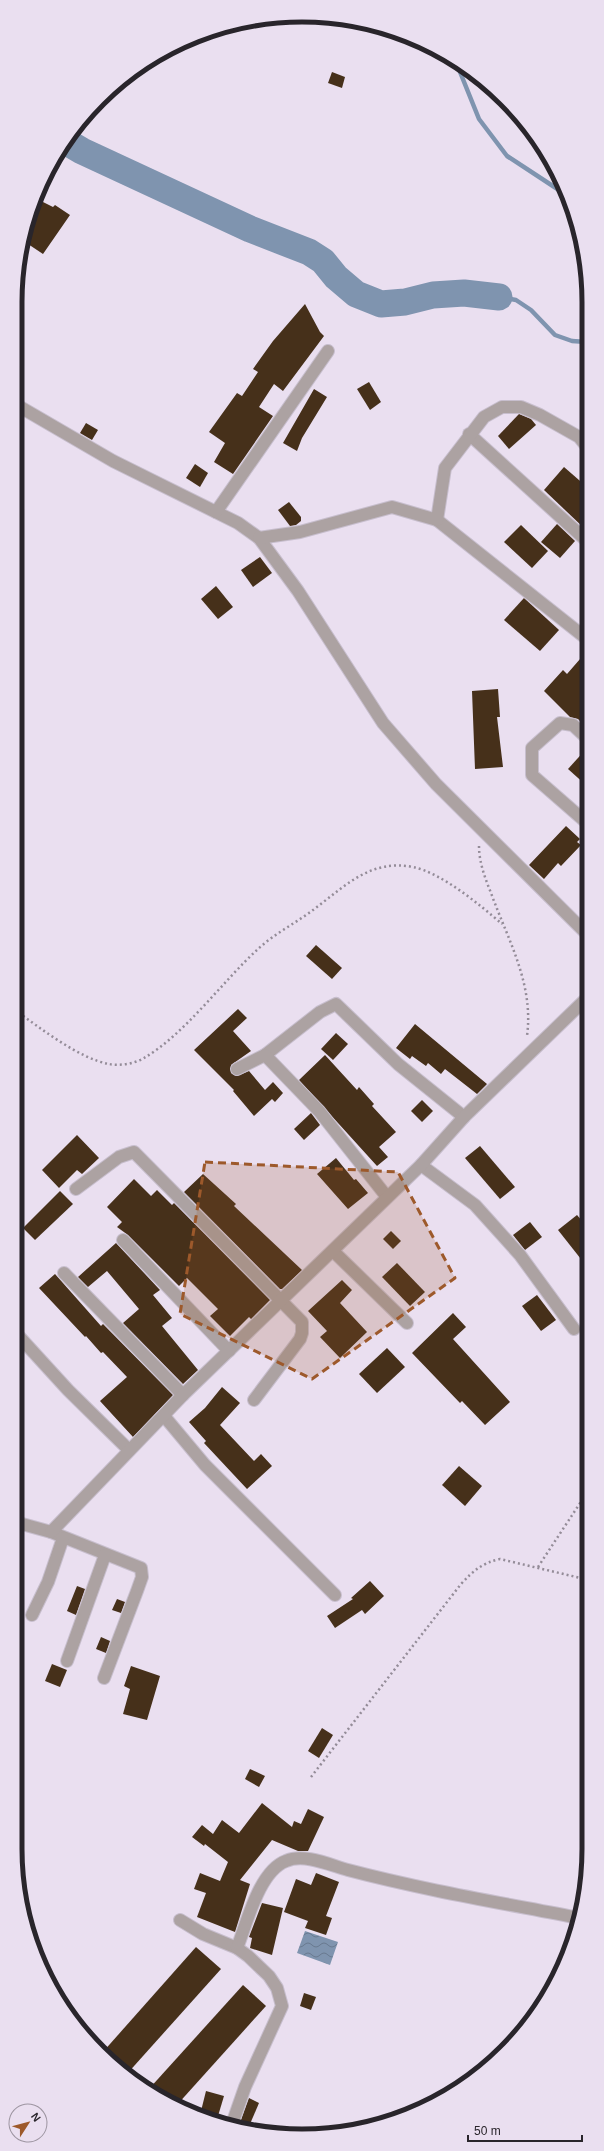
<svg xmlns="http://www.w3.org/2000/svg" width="604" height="2151" font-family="Helvetica,sans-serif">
  <defs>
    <pattern id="water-waves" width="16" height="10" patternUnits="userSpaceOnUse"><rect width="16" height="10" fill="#7f94af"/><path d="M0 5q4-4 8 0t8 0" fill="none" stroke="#68798f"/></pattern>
  </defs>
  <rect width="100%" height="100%" fill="#eadff0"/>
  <polygon fill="url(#water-waves)" points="305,1931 338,1942 330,1965 297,1953"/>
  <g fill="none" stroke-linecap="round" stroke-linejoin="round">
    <g stroke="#7f94af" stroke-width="4.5">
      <polyline points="456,62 479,119 507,156 565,194"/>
      <polyline points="499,297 516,300 531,310 555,335 572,341 587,342"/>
    </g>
    <polyline stroke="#7f94af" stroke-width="27" points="65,141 82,151 250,229 309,252 323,261 336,277 356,294 381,304 405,302 433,295 464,293 499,297"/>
  </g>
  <g fill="#46301a">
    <polygon points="332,72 345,77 342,88 328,83"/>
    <polygon points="35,198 53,207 55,205 70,215 43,254 22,240"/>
    <polygon points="305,304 320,332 324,336 283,391 274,384 259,407 273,416 233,474 214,462 225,443 209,432 237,393 242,396 258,372 253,369 273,341"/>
    <polygon points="369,382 381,402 370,410 357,389"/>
    <polygon points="314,389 327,397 302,438 297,451 283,443"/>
    <polygon points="519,414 531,419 536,425 509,449 498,436"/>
    <polygon points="86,423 98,430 92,440 80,433"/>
    <polygon points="195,464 208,473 200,487 186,478"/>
    <polygon points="564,467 587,487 587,527 585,529 544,490"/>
    <polygon points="289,502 301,517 301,521 296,525 290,526 278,510"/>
    <polygon points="557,524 575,541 560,558 541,542"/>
    <polygon points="521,525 548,551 532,568 504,542"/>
    <polygon points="260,557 272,573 253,587 241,570"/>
    <polygon points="216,586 233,607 218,619 201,599"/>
    <polygon points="524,598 559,630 540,651 504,620"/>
    <polygon points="587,651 587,728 578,719 570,717 544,691 563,670 567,674"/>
    <polygon points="498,689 500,717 497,717 503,767 475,769 472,691"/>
    <polygon points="587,748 587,786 568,769"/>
    <polygon points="566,826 580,839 577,842 581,845 561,866 558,863 544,879 529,865"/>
    <polygon points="316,945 342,968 332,979 306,956"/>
    <polygon points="238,1009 247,1018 233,1031 251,1051 231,1065 231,1073 237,1076 249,1071 265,1090 273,1082 283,1093 275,1102 272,1099 254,1116 233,1091 234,1090 194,1050"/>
    <polygon points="415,1024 487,1084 477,1094 445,1069 441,1074 428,1063 426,1066 412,1056 410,1059 396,1048"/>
    <polygon points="336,1033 348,1044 333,1060 321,1049"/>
    <polygon points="325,1055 357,1090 359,1087 374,1104 372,1106 396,1132 379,1147 388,1157 377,1166 299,1080"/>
    <polygon points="422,1100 433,1111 422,1122 411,1111"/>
    <polygon points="311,1113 320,1125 304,1140 294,1129"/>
    <polygon points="77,1135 99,1158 82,1174 77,1170 59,1188 42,1170"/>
    <polygon points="480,1146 515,1187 500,1199 465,1158"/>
    <polygon points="336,1158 354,1180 356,1179 368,1193 348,1209 317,1174"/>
    <polygon points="203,1174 236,1204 234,1206 302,1270 282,1289 280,1289 184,1192"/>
    <polygon points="134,1179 151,1196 157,1190 172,1205 174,1203 270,1300 251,1319 249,1317 230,1336 210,1316 218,1309 187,1278 179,1286 128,1235 117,1227 122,1222 107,1207"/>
    <polygon points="60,1191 73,1204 35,1240 23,1228"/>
    <polygon points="577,1215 588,1228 588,1268 558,1230"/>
    <polygon points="530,1222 542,1237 525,1250 513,1235"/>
    <polygon points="391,1231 401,1241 393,1249 383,1239"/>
    <polygon points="116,1243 160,1290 153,1295 172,1318 162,1326 198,1370 183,1384 123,1323 139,1309 107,1271 88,1287 78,1277"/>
    <polygon points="397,1263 425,1292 410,1306 382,1277"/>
    <polygon points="55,1274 101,1326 103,1324 173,1395 133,1437 100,1401 127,1377 103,1352 101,1353 86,1336 85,1337 39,1288"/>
    <polygon points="342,1280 352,1290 340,1303 367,1332 340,1358 320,1337 327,1331 308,1311"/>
    <polygon points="537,1295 556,1320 541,1331 522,1306"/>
    <polygon points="453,1313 466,1327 453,1339 510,1402 485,1425 462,1401 460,1403 412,1353"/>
    <polygon points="387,1348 405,1367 377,1393 359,1374"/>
    <polygon points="222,1387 240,1403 220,1425 254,1461 261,1454 272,1466 247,1489 204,1443 206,1441 189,1422 205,1408"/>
    <polygon points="459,1466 482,1486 465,1506 442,1485"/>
    <polygon points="370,1581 384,1596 365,1614 362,1610 335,1628 327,1616 353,1599 351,1598"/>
    <polygon points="77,1586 85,1589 76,1615 67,1611"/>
    <polygon points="117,1599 125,1602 121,1613 112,1610"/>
    <polygon points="101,1637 110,1641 106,1653 96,1649"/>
    <polygon points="52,1664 67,1670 60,1687 45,1681"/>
    <polygon points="131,1666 160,1676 147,1720 123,1714 130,1689 124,1686"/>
    <polygon points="322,1728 333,1735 319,1758 308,1751"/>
    <polygon points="250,1769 265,1776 259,1787 245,1779"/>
    <polygon points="262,1803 292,1827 294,1821 301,1824 308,1809 324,1817 308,1851 298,1851 272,1840 240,1880 250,1884 235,1932 197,1917 206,1893 194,1889 200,1873 220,1881 228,1862 205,1844 204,1846 192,1837 202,1825 213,1834 222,1820 239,1833"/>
    <polygon points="316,1873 339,1882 326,1916 332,1918 326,1935 305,1928 308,1921 284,1912 296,1879 311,1885"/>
    <polygon points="262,1903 283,1908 272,1955 250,1948 252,1938 249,1937"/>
    <polygon points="196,1947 221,1969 126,2075 102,2053"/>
    <polygon points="243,1985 266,2006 176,2106 148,2090"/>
    <polygon points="304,1993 316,1997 311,2010 300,2006"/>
    <polygon points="206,2091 224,2096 218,2116 201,2111"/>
    <polygon points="249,2098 259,2103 250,2124 241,2120"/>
  </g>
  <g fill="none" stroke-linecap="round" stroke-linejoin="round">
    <g stroke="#c7becd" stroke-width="14">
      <g id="minor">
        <polyline points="15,404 113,461 238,523 259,538 298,591 383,723 436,784 588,935"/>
        <polyline points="469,434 587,541"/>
        <polyline points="216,512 328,351"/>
        <polyline points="437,520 587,639"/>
        <polyline points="259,538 300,532 392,507 437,520 445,468 484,417 502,407 521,407 540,415 579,437 587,447"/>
        <polyline points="587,738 573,725 560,723 532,748 532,775 587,823"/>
        <polyline points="265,1055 320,1012 336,1004 398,1064 464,1117"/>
        <polyline points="237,1069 265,1055 319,1111 387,1197"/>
        <polyline points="421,1165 475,1205 520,1255 574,1329"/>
        <polyline points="76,1189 119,1157 134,1152 302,1322 302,1333 300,1339 254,1400"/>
        <polyline points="123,1240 229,1351"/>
        <polyline points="333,1251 407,1323"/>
        <polyline points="64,1273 183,1395"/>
        <polyline points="15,1332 68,1390 129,1450"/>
        <polyline points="164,1416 205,1465 335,1595"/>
        <polyline points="15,1522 51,1532 141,1568 142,1577 137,1591 104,1678"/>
        <polyline points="51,1532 183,1395 421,1165 464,1117 588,997"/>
        <polyline points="32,1615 48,1582 63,1538"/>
        <polyline points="67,1661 105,1555"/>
        <polyline points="180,1920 203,1934 237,1948"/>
        <path d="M231 2127 245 2087 282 2006 277 1988 269 1976 248 1956 237 1948C247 1923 259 1871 286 1861 304 1853 330 1865 348 1870 424 1890 502 1903 579 1918"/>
      </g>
    </g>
    <g stroke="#948c98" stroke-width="2.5" stroke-dasharray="2 3" stroke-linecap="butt">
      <path d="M479 846C479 862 485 878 491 893 508 940 534 984 527 1036"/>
      <path d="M15 1010C40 1028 80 1059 109 1064 120 1066 134 1064 144 1058 184 1035 223 981 258 949 275 933 298 922 317 907 347 884 372 859 413 867 442 873 480 905 502 924"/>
      <polyline points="538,1567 588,1491"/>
      <path d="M311 1777 461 1584C473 1571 482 1563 500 1559L589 1580"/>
    </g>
    <use href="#minor" stroke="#aca2a2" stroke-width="12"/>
  </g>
  <path fill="#9d592b" fill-opacity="0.2" stroke="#9d592b" stroke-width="3" stroke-dasharray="8 5" stroke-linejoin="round" d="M205 1162 398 1172 455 1278 312 1379 180 1314Z"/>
  <path d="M0 0H604V2151H0ZM302 22H302A280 280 0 0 1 582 302V1849A280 280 0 0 1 302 2129H302A280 280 0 0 1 22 1849V302A280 280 0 0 1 302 22Z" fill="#eadff0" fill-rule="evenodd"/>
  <path fill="none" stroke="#29252b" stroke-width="5" d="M302 22H302A280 280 0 0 1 582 302V1849A280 280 0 0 1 302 2129H302A280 280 0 0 1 22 1849V302A280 280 0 0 1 302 22Z"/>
  <g transform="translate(28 2123) rotate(54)"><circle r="19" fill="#eadff0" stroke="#9d95a1"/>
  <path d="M0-3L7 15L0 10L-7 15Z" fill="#9d592b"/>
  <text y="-6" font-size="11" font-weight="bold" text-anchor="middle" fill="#29252b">N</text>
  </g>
  <path d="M468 2135v6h114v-6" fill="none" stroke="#29252b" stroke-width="2"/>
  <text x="474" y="2135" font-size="12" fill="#29252b" stroke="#eadff0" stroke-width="3" paint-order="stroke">50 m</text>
</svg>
